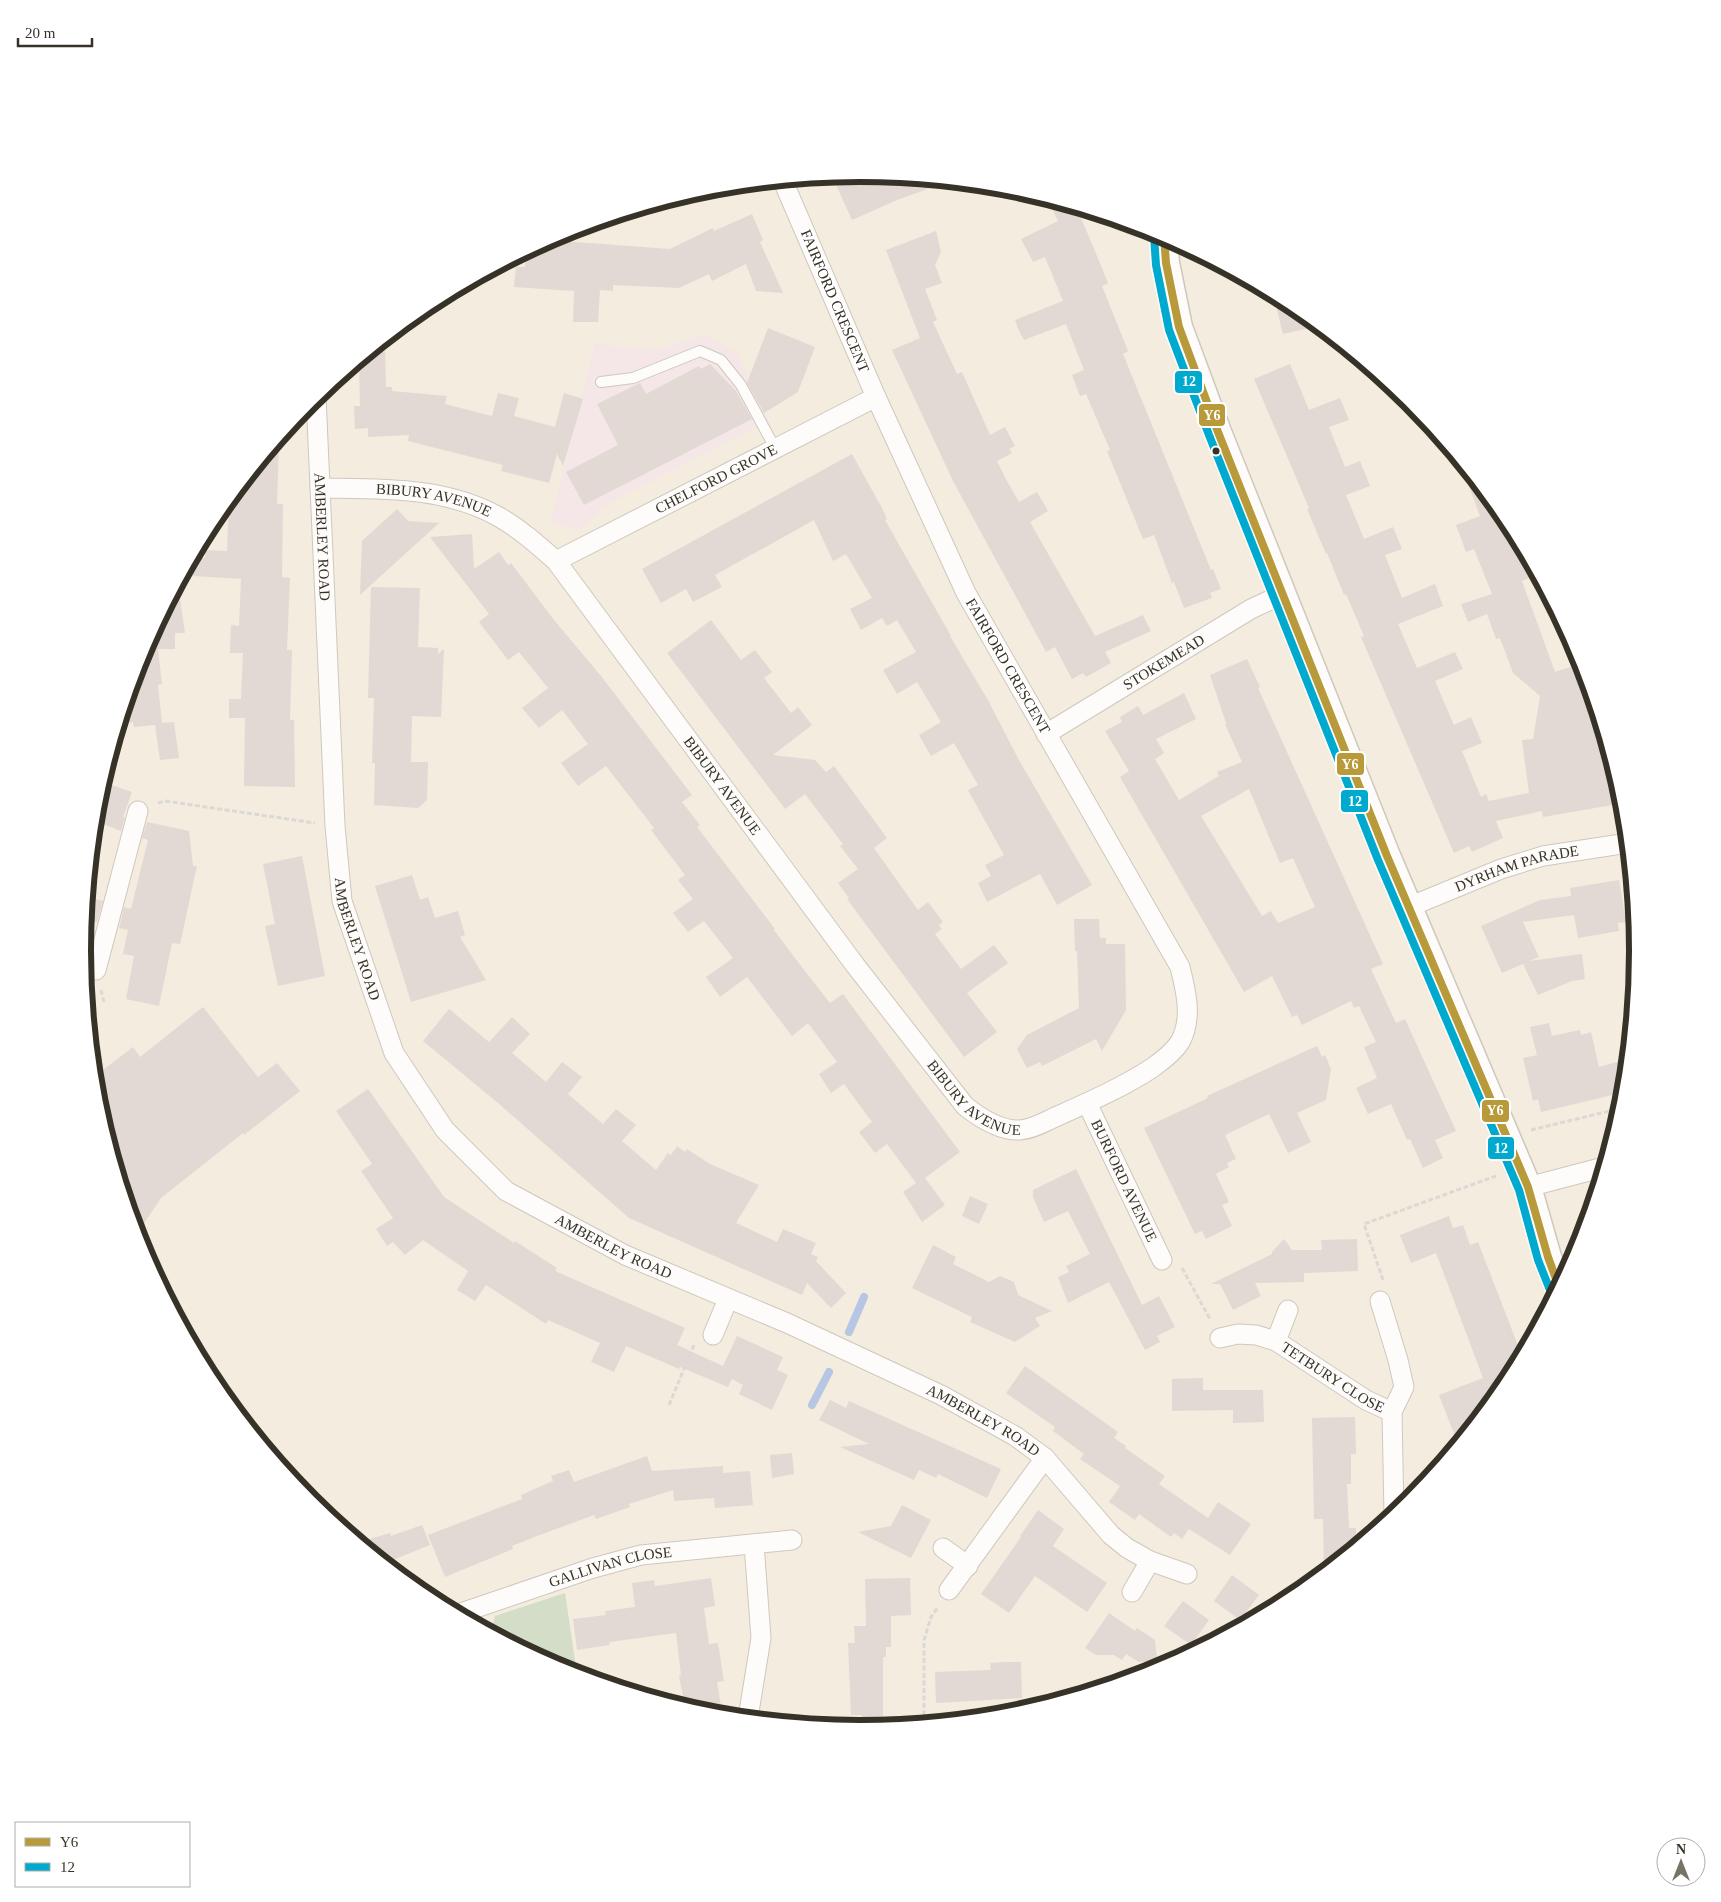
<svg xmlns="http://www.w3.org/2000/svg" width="1721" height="1902" font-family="'Times New Roman',serif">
  <rect width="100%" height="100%" fill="#f4ecde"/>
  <polygon fill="#f5e6e7" points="705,334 738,354 771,428 753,428 600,508 590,521 575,530 551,521 595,344 657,350"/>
  <polygon fill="#d3ddc7" points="565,1593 577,1674 563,1670 494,1633 493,1623 495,1616"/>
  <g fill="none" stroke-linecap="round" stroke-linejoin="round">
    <g stroke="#b7c6e2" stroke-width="8">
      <polyline points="849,1332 864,1297"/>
      <polyline points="812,1405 829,1372"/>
    </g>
  </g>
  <g fill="#e2d9d5" fill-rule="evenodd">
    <polygon points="861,173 886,175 947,182 897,200 852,220 832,176"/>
    <polygon points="1047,199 1077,208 1099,261 1108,283 1102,286 1128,351 1123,354 1211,570 1213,569 1221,589 1210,593 1212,598 1184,608 1174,582 1172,583 1154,535 1143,539 1107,451 1110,450 1086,394 1080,396 1072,375 1084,370 1066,324 1024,340 1019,331 1015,320 1063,301 1045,257 1033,262 1021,239 1058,221"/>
    <polygon points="752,214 763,240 760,242 783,293 756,291 746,264 712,281 709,274 679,288 613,285 613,291 600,290 598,322 573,322 574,291 514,287 516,267 525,267 526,252 548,240 670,249 713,228 714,231"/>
    <polygon points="936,231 941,252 935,265 942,283 925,289 937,320 933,322 957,374 962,372 990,435 1005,427 1015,446 1009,449 1012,453 997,461 1007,481 1019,502 1037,492 1048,511 1030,522 1095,636 1143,615 1151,631 1105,652 1111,663 1086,677 1083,673 1072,679 1055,647 1046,652 953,481 892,350 920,338 886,250"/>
    <polygon points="1273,294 1293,304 1319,326 1283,334"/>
    <polygon points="768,328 815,347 798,392 764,413 747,383"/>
    <polygon points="385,349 386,387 392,387 392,391 447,396 445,404 492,416 498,393 519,398 514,416 555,427 564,393 583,399 563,466 557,454 549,483 501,471 503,465 408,441 409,435 368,437 368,428 355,429 354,406 360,406 359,361 371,351"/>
    <polygon points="710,364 736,391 752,419 584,505 566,472 618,445 597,404 640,383 646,394 699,366 701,369"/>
    <polygon points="1290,364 1309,410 1340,398 1349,420 1329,427 1345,467 1360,461 1370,486 1346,495 1364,539 1393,527 1402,549 1385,555 1402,598 1435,584 1443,606 1398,624 1417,668 1455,652 1463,669 1435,681 1454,725 1471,717 1482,743 1462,751 1481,797 1486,794 1489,801 1529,793 1522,740 1533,739 1540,696 1513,673 1500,638 1496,639 1487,614 1468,622 1461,604 1492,594 1474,549 1466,552 1456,525 1480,516 1462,468 1465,467 1508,519 1537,575 1522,581 1555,672 1582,663 1624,803 1543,817 1542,811 1496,821 1503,838 1472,852 1469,846 1454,853 1361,637 1364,636 1346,594 1344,595 1327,553 1326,554 1307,509 1309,508 1254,379"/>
    <polygon points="279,439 277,504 283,504 282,577 290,578 287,650 292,650 290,720 294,720 295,787 244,786 245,718 229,718 229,699 241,699 243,653 230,653 231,625 239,626 241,579 193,576 194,557 205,558 205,550 227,551 229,500"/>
    <polygon points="852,454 882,508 887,519 885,520 951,636 950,636 989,702 1020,762 1092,885 1057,905 1040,874 987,902 978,883 991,876 985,865 1004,855 968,790 978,785 954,743 931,756 919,735 941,722 917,682 897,694 883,670 916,652 897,620 887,626 882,618 861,630 850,609 872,598 846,554 833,561 814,520 715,575 722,587 693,602 686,589 661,603 642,569"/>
    <polygon points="397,509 408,521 439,523 360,595 362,541"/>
    <polygon points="472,534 474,569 499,552 508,565 511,563 554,620 601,676 692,795 682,802 700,825 697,827 775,929 774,930 801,966 830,1003 843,994 960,1152 925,1178 945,1205 922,1222 903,1192 916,1183 887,1144 875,1153 859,1132 872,1122 844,1084 831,1093 819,1074 837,1062 808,1023 792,1036 747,977 720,997 706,977 733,958 704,921 688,932 673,913 693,899 678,880 685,875 651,830 654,828 606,766 578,786 561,763 588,744 562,710 539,728 522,708 548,688 519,652 508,660 479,622 489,614 430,537"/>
    <polygon points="178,585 185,633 175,633 175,649 158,649 162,684 158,685 162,723 174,722 179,758 160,760 155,725 134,727 133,722 120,724 142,653"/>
    <polygon points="371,587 420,588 418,647 438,648 438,654 444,649 441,717 412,716 411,762 428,762 427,800 418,808 374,805 375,763 372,763 374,698 368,698"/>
    <polygon points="711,620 741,660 755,650 772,672 764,678 791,713 798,707 812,725 773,755 815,760 826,772 834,766 887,838 874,848 918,910 928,902 943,922 939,925 942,929 935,934 961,969 994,945 1008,963 967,993 997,1032 964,1057 847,899 849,898 838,883 858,869 840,846 843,844 805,794 785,809 667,653"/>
    <path d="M1247 659 1260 687 1258 688 1383 964 1371 969 1396 1023 1405 1019 1456 1131 1435 1140 1443 1158 1423 1168 1410 1139 1407 1140 1391 1104 1368 1114 1356 1088 1377 1078 1364 1047 1376 1042 1359 1006 1354 1008 1351 1001 1302 1025 1297 1015 1292 1017 1272 976 1244 992 1120 777 1129 771 1105 731 1122 722 1120 717 1138 706 1143 715 1184 693 1196 719 1156 739 1164 753 1155 759 1179 800 1219 776 1217 772 1242 762 1225 724 1226 723 1210 675ZM1249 789 1280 863 1293 858 1315 907 1278 923 1271 911 1262 916 1201 816Z"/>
    <polygon points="103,782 132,792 123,817 125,817 121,831 95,821 98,799"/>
    <polygon points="147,822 189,831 193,866 197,866 180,944 172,943 159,1006 126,999 134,956 123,954 128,930 119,928 124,907 131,909 148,840 142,838"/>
    <polygon points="302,856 325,976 278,986 265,926 275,924 263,864"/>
    <polygon points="412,875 420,900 428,897 435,918 458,911 465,935 460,937 486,980 411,1002 375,886"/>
    <polygon points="1619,880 1626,922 1618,923 1619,931 1578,938 1574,915 1523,922 1539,957 1529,961 1582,954 1585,979 1572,981 1538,995 1523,964 1502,973 1481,926 1540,900 1571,896 1570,888"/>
    <polygon points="88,897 103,901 97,922 86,920"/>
    <polygon points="1074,919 1099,919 1100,938 1106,938 1106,944 1125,944 1126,1010 1102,1051 1096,1039 1042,1066 1040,1062 1027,1068 1017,1049 1027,1035 1079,1008 1077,951 1075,951"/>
    <polygon points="203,1007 258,1077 277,1063 300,1091 244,1135 243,1133 161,1198 137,1234 97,1102 95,1076 133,1047 140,1057"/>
    <polygon points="449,1009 489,1042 512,1017 530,1034 512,1053 546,1082 562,1062 582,1077 568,1094 603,1124 616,1109 636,1125 622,1141 656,1170 668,1153 671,1155 677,1146 685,1152 687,1149 710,1164 759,1185 736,1223 777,1242 783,1229 816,1243 811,1254 818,1257 816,1261 846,1293 831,1308 807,1283 802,1295 629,1218 498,1103 423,1041"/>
    <polygon points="1549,1023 1552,1036 1580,1030 1581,1035 1591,1032 1599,1067 1628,1059 1625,1092 1541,1112 1538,1099 1533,1101 1523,1058 1537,1055 1530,1027"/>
    <polygon points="1317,1046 1322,1057 1325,1055 1331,1069 1326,1100 1297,1113 1311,1142 1288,1153 1269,1114 1225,1135 1236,1159 1227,1163 1229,1167 1216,1174 1229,1202 1222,1205 1232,1226 1206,1239 1202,1231 1195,1234 1144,1128 1208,1098 1207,1096"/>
    <polygon points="368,1089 444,1197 514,1243 515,1241 557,1268 555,1271 685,1328 677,1345 723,1366 737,1336 783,1357 777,1370 788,1375 772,1410 739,1394 743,1385 732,1379 728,1387 680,1367 679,1369 626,1346 614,1372 591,1362 600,1343 548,1320 546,1324 486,1285 475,1301 457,1290 468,1271 423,1240 405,1255 393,1242 387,1246 376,1229 393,1218 361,1171 372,1164 336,1111"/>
    <polygon points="1076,1169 1142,1305 1159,1296 1175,1327 1157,1336 1160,1342 1145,1350 1109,1282 1068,1303 1058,1277 1069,1272 1066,1266 1090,1254 1068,1211 1044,1222 1033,1197 1033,1190"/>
    <polygon points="970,1196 988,1204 979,1224 962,1216"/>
    <polygon points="1449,1216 1453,1228 1463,1225 1470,1245 1478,1242 1522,1356 1511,1377 1498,1382 1501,1391 1458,1444 1439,1395 1483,1378 1436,1253 1411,1263 1400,1235"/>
    <polygon points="1284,1239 1292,1250 1322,1250 1321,1240 1357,1239 1358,1271 1304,1273 1304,1282 1255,1283 1261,1296 1233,1310 1220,1284 1211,1284 1272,1254 1272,1252"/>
    <polygon points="933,1245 956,1257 953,1264 989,1282 1000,1276 1014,1282 1018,1295 1052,1311 1035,1318 1040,1326 1015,1342 970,1322 972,1317 912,1288"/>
    <polygon points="1025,1366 1118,1432 1114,1438 1126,1446 1125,1448 1165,1476 1159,1484 1208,1518 1218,1502 1251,1524 1230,1555 1189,1529 1182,1539 1174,1533 1171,1537 1139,1514 1135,1520 1109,1502 1120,1486 1080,1459 1084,1454 1053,1431 1055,1427 1006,1393"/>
    <polygon points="1203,1378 1203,1390 1263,1390 1264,1422 1233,1423 1233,1410 1172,1411 1172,1379"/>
    <polygon points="830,1400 846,1408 849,1401 1001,1469 987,1498 938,1474 936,1478 919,1470 914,1480 840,1447 869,1444 819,1420"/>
    <polygon points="1355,1417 1356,1454 1351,1454 1351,1484 1347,1484 1349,1528 1356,1528 1356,1546 1324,1572 1323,1519 1314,1519 1312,1418"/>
    <polygon points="792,1453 794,1474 772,1478 770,1455"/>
    <polygon points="647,1456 652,1471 723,1466 723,1473 750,1471 753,1505 715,1508 714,1498 674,1501 673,1490 629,1504 630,1507 596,1519 594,1515 537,1536 512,1546 513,1549 445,1577 428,1535 522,1499 521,1495 553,1481 551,1476 569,1470 574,1482"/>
    <polygon points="902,1505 931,1520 911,1558 858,1532 891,1526"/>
    <polygon points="1038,1510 1064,1529 1053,1546 1107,1583 1087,1612 1035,1576 1009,1613 981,1594 1021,1537 1020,1536"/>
    <polygon points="422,1525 430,1545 385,1563 360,1542 390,1533 391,1536"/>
    <polygon points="1232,1575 1259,1595 1240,1620 1214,1601"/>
    <polygon points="711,1578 715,1606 704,1608 709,1644 718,1643 724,1681 717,1682 722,1712 718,1712 719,1715 708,1714 675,1704 683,1696 679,1676 681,1675 676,1633 609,1642 610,1645 577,1650 573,1619 606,1615 605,1611 635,1607 632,1583 654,1580 655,1586"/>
    <polygon points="910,1578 911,1615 891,1616 891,1647 886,1647 886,1657 883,1657 883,1725 862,1726 861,1715 851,1715 848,1643 855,1643 854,1626 866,1626 865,1579"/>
    <polygon points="1183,1601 1209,1620 1191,1645 1164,1626"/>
    <polygon points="1109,1613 1135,1631 1137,1628 1155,1640 1157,1661 1139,1662 1126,1654 1122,1660 1114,1655 1096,1655 1085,1648"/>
    <polygon points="1006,1662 1021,1662 1022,1698 936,1703 935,1672 991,1670 990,1663"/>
  </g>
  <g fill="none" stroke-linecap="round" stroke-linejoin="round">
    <g stroke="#cec8bd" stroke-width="12">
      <polyline id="lane" points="601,382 633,378 700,351 721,360 741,385 775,448"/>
    </g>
    <g stroke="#cec8bd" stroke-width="21">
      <g id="street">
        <path id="s1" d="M316 396 335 826 342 901 394 1053 445 1130 506 1191 625 1255 787 1323 941 1395 1015 1436 1045 1458 1111 1535 1127 1548 1150 1561 1187 1574"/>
        <path id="s2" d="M320 488C380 489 444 486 499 517 520 529 538 545 556 561L855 965 965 1106C980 1118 1000 1131 1020 1130 1034 1129 1048 1120 1060 1115 1089 1102 1125 1086 1152 1068 1162 1061 1173 1053 1180 1042 1193 1019 1186 991 1180 967L966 593 876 397 783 181"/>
        <path id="s3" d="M556 561 876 397"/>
        <path id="s4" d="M1046 734 1251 609 1283 594"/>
        <path id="s5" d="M1409 907 1501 869 1543 856 1628 843"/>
        <polyline points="84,963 96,970 138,811"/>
        <path id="s6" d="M1087 1103 1162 1260"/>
        <polyline points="1528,1187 1604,1167"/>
        <polyline points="1380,1301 1398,1360 1404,1387 1392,1412 1394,1515"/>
        <polyline points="713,1335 728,1299"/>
        <path id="s7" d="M1220 1338 1238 1334 1256 1335 1276 1341 1366 1400 1392 1412"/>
        <polyline points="1276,1341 1288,1310"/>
        <polyline points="943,1548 968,1566"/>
        <polyline points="949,1590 1045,1458"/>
        <polyline points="1132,1592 1150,1561"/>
        <path id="s8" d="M458 1614 593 1568 641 1555 792 1540"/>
        <polyline points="748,1718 761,1638 754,1544"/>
      </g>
    </g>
    <g stroke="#cec8bd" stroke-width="29">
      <polyline id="secondary" points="1164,235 1166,263 1179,327 1218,432 1387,856 1528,1187 1548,1257 1559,1287"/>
    </g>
    <g stroke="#dbd9d5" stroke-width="3" stroke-dasharray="5 2.5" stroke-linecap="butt">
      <polyline points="158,803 165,801 315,823"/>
      <polyline points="101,990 104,1002"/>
      <polyline points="1531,1130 1622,1108"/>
      <polyline points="1182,1268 1210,1319"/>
      <polyline points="1383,1280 1364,1224 1496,1176"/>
      <polyline points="669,1405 694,1345"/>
      <polyline points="924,1723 924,1640 931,1617 938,1607"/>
    </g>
    <use href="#lane" stroke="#fdfcfa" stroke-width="10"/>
    <use href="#street" stroke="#fdfcfa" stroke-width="19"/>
    <use href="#secondary" stroke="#fdfcfa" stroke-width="26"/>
    <g stroke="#fff" stroke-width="11">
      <polyline id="bus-1" points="1164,235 1166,263 1179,327 1218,432 1387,856 1528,1187 1548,1257 1559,1287"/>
    </g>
    <g stroke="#fff" stroke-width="11">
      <polyline id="bus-2" points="1154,236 1156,265 1169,330 1209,435 1378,860 1519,1190 1538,1260 1550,1290"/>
    </g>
    <use href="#bus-1" stroke="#b89a3b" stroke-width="8"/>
    <use href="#bus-2" stroke="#00a9ce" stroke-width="8"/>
  </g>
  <circle fill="#373227" stroke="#fff" stroke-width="2" cx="1216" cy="451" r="4.5"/>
  <g text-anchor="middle" stroke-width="4" stroke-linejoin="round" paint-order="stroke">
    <g font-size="15" fill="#373227" stroke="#fff">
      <text transform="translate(835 301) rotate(67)" y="5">FAIRFORD CRESCENT</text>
      <text dy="5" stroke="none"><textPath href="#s3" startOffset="180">CHELFORD GROVE</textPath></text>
      <text dy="5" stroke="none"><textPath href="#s2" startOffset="115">BIBURY AVENUE</textPath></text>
      <text dy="5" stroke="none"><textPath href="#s1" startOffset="141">AMBERLEY ROAD</textPath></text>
      <text dy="5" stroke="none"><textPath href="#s4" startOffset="138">STOKEMEAD</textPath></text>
      <text transform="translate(1008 666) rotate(60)" y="5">FAIRFORD CRESCENT</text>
      <text dy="5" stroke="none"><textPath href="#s2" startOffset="535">BIBURY AVENUE</textPath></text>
      <text dy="5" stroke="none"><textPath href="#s5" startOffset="115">DYRHAM PARADE</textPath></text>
      <text dy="5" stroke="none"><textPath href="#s1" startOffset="546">AMBERLEY ROAD</textPath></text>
      <text dy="5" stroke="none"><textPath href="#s2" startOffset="940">BIBURY AVENUE</textPath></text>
      <text dy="5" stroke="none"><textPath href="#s6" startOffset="86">BURFORD AVENUE</textPath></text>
      <text dy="5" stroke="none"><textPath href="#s1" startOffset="966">AMBERLEY ROAD</textPath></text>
      <text dy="5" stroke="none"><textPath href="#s7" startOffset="125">TETBURY CLOSE</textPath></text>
      <text dy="5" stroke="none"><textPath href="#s1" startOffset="1375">AMBERLEY ROAD</textPath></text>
      <text dy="5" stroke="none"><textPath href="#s8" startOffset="160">GALLIVAN CLOSE</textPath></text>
    </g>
  </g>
  <path d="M0 0H1721V1902H0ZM91 951a769 769 0 1 1 1538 0a769 769 0 1 1-1538 0Z" fill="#fff" fill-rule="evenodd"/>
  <path fill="none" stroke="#373227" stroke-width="6" d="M91 951a769 769 0 1 1 1538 0a769 769 0 1 1-1538 0Z"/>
  <g stroke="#fff" stroke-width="2">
    <rect x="1174" y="370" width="29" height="24" rx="5" fill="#00a9ce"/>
    <rect x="1198" y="403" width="28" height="24" rx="5" fill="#b89a3b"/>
    <rect x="1336" y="752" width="29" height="24" rx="5" fill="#b89a3b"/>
    <rect x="1340" y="789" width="29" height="24" rx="5" fill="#00a9ce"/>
    <rect x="1481" y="1099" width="29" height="24" rx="5" fill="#b89a3b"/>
    <rect x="1487" y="1136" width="28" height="24" rx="5" fill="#00a9ce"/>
  </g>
  <g font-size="14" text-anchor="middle" font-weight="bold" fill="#fff">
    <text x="1189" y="386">12</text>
    <text x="1212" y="420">Y6</text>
    <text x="1350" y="769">Y6</text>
    <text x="1355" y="806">12</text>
    <text x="1495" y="1115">Y6</text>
    <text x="1501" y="1153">12</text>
  </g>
  <rect x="15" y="1822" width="175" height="65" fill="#ffffff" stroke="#afada9"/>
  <rect x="25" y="1838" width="25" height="8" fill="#b89a3b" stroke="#afada9"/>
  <text x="60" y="1847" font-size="15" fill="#373227">Y6</text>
  <rect x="25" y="1863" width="25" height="8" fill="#00a9ce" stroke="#afada9"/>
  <text x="60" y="1872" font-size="15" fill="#373227">12</text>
  <g transform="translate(1681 1862)"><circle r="24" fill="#ffffff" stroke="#afada9"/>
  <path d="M0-4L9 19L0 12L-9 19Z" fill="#797367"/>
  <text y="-8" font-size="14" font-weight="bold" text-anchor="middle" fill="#373227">N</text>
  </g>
  <path d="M18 38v8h74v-8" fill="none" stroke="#373227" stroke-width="2.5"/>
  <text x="25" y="38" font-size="15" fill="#373227" stroke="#ffffff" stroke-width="4" paint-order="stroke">20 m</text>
</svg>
